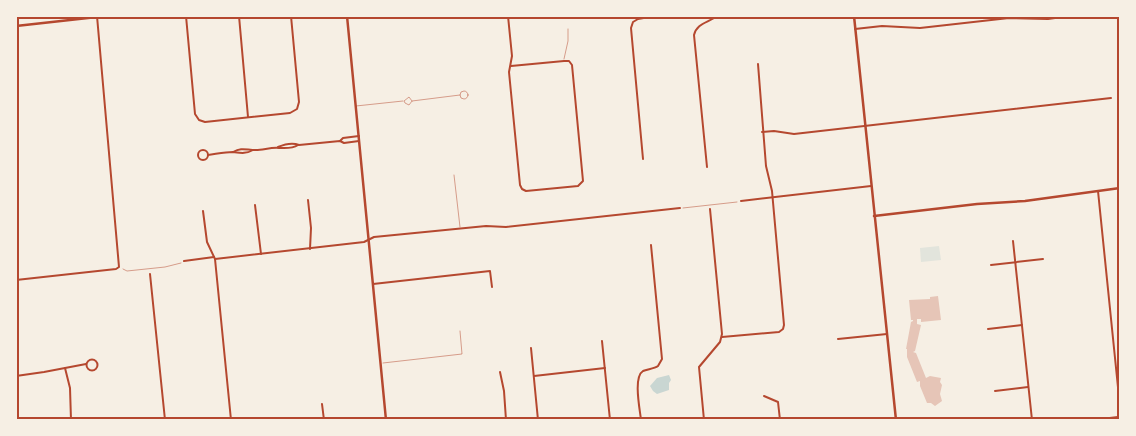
<svg xmlns="http://www.w3.org/2000/svg" width="1136" height="436" font-family="Roboto,sans-serif">
  <rect width="100%" height="100%" fill="#f6efe4"/>
  <polygon fill="#e2e4dc" points="939,246 941,260 921,262 920,248"/>
  <polygon fill="#c9d6d2" points="669,375 671,380 669,383 669,390 657,394 653,391 650,386 657,378"/>
  <polygon fill="#e6c5b7" points="938,296 941,320 921,322 921,319 917,319 917,324 921,325 915,351 913,352 916,353 926,378 930,376 941,378 940,382 942,385 940,394 942,401 935,406 931,403 927,403 920,386 920,381 917,382 907,357 907,349 906,349 911,322 913,321 913,320 911,320 909,300 930,299 930,297"/>
  <g fill="none" stroke-linecap="round" stroke-linejoin="round">
    <g stroke="#b5482f" stroke-width="0.5">
      <polyline points="683,208 737,202"/>
      <polyline points="123,269 127,271 165,267 181,263"/>
    </g>
    <g stroke="#b5482f" stroke-width="0.5">
      <polyline points="564,59 568,41 568,29"/>
      <circle cx="464" cy="95" r="4"/>
      <polyline points="412,101 409,97 404,101 405,103 409,105 412,101 460,95"/>
      <polyline points="356,106 403,101"/>
      <polyline points="454,175 460,227"/>
      <polyline points="383,363 462,354 460,331"/>
    </g>
    <g stroke="#b5482f" stroke-width="2">
      <polyline points="186,16 195,114 199,120 205,122 290,113 297,109 299,102 291,16"/>
      <polyline points="239,16 248,117"/>
      <polyline points="508,16 512,56 509,72 520,185 522,189 526,191 578,186 583,181 572,65 569,61 564,61 511,66"/>
      <polyline points="755,16 755,18"/>
      <polyline points="855,29 882,26 920,28 1009,18 1048,19 1069,16"/>
      <polyline points="762,132 774,131 794,134 1111,98"/>
      <polyline points="340,141 343,138 359,136"/>
      <path d="M278 147C285 144 292 142 299 145L340 141 344 143 359 141"/>
      <circle cx="203" cy="155" r="5"/>
      <path d="M233 152C242 147 246 150 256 150 263 150 272 147 279 148 286 148 292 149 298 145"/>
      <path d="M208 155C216 154 225 152 233 152 241 153 246 154 253 150"/>
      <polyline points="643,159 631,28 633,22 638,19 655,16"/>
      <path d="M707 167 694 35C697 23 708 23 717 16"/>
      <polyline points="1098,191 1120,407"/>
      <polyline points="308,200 311,228 310,249"/>
      <polyline points="741,201 871,186"/>
      <polyline points="255,205 261,254"/>
      <polyline points="203,211 207,242 215,259"/>
      <polyline points="1013,241 1032,420"/>
      <polyline points="215,259 364,242 374,237 486,226 506,227 680,208"/>
      <polyline points="215,259 231,420"/>
      <polyline points="184,261 214,257"/>
      <polyline points="991,265 1043,259"/>
      <polyline points="150,274 165,420"/>
      <polyline points="16,280 116,269 119,267 97,16"/>
      <polyline points="373,284 490,271 492,287"/>
      <polyline points="988,329 1022,325"/>
      <polyline points="722,337 779,332 783,329 784,325 772,191 766,166 758,64"/>
      <polyline points="838,339 887,334"/>
      <polyline points="602,341 610,420"/>
      <polyline points="531,348 538,420"/>
      <circle cx="92" cy="365" r="5.5"/>
      <polyline points="65,368 70,388 71,420"/>
      <polyline points="500,372 504,391 506,420"/>
      <polyline points="16,376 44,372 86,364"/>
      <polyline points="534,376 605,368"/>
      <polyline points="995,391 1028,387"/>
      <polyline points="764,396 778,402 780,420"/>
      <polyline points="322,404 324,420"/>
      <polyline points="110,420 111,418"/>
      <path d="M641 420C640 410 633 377 643 371 647 369 654 369 658 366L662 359 651 245"/>
      <polyline points="704,420 699,367 720,342 722,334 710,209"/>
    </g>
    <g stroke="#b5482f" stroke-width="2.5">
      <polyline points="347,16 386,420"/>
      <polyline points="874,216 977,204 1025,201 1120,188"/>
    </g>
    <g stroke="#b5482f" stroke-width="2.5">
      <polyline points="854,16 896,420"/>
      <polyline points="16,26 106,16"/>
      <polyline points="1095,420 1120,417"/>
    </g>
  </g>
  <rect width="1136" height="436" fill="none" stroke="#f6efe4" stroke-width="35"/>
  <rect x="18" y="18" width="1100" height="400" fill="none" stroke="#b5482f" stroke-width="2"/>
</svg>
